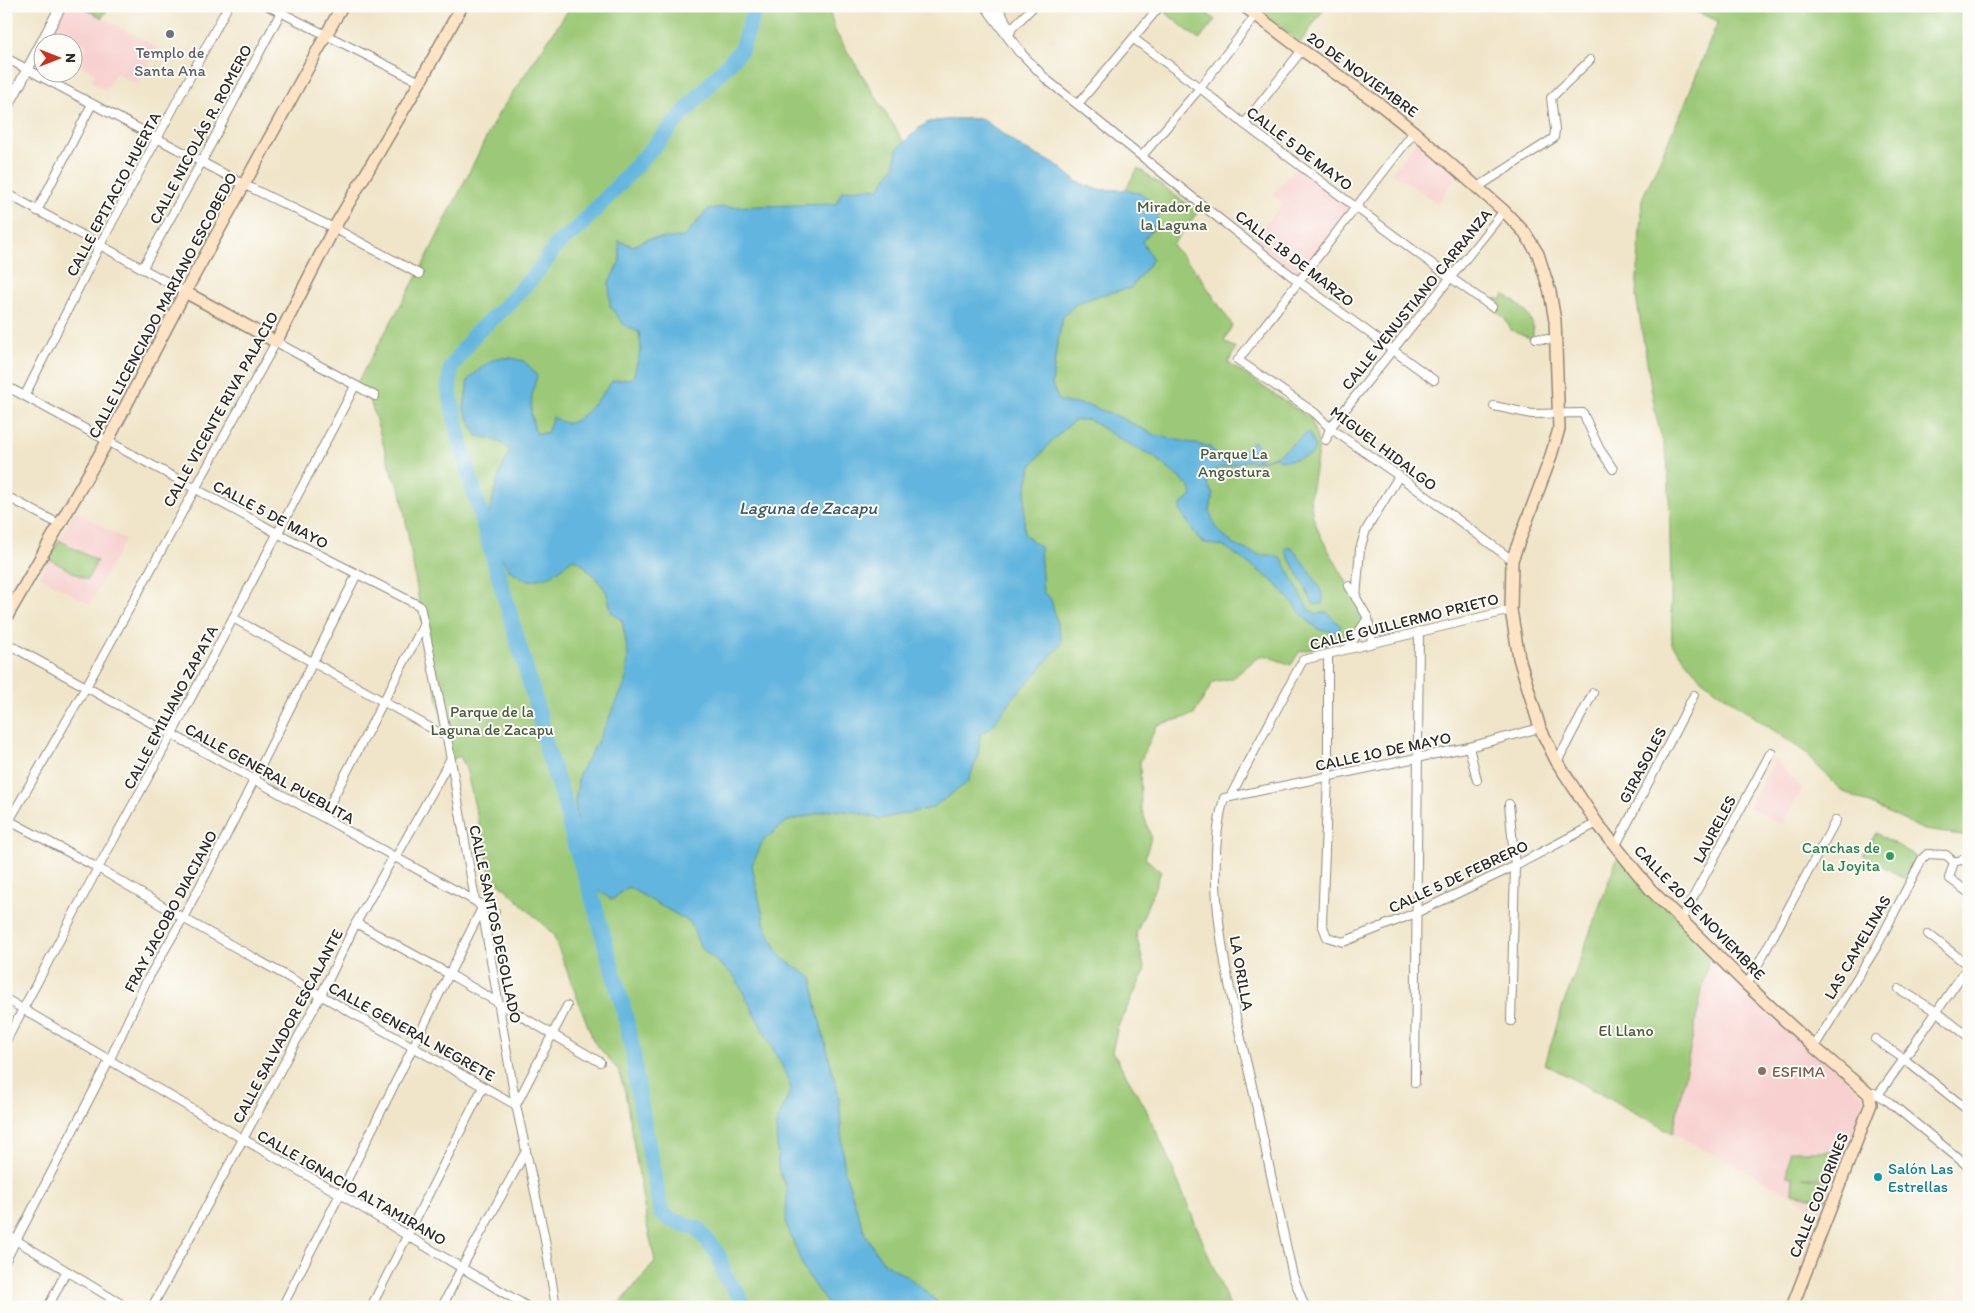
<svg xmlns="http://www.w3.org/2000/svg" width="1975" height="1313" font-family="Itim,sans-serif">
  <rect width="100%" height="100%" fill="#fdfcf7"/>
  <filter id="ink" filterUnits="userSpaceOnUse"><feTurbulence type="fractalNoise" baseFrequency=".02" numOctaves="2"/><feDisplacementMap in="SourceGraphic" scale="10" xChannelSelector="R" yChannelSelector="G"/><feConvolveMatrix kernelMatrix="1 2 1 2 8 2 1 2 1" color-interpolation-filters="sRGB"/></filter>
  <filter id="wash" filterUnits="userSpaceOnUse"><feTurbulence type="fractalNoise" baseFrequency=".0096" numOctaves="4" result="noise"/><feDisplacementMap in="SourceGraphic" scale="20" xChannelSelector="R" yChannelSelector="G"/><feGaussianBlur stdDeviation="1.12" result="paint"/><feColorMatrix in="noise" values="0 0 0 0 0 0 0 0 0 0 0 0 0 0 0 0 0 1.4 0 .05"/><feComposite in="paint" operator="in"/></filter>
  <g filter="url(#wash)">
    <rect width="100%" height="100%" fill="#f0e5c9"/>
    <g fill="#f7d0cf">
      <polygon points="63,6 81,6 158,48 137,85 115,73 106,90 91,81 95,73 77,64 87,45 54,30"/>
      <polygon points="1418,140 1458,176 1437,203 1392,172"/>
      <polygon points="1298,164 1357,207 1298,281 1250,244 1266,222 1283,204 1273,195"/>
      <polygon points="75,511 125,539 90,604 39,576"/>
      <polygon points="1775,759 1802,788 1782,825 1749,807"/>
      <polygon points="1710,951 1862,1095 1864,1099 1863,1108 1822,1211 1673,1133"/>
    </g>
    <g fill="#9cc977" stroke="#647a51">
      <polygon points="80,6 109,6 102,18"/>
      <polygon points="571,6 828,6 836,33 904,142 918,129 929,122 956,119 982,119 1022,148 1057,165 1077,182 1099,190 1125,190 1138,168 1198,212 1172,245 1197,272 1232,325 1224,342 1236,348 1228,363 1311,419 1319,446 1310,499 1313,517 1320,535 1365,615 1349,638 1299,652 1291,665 1264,655 1253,661 1233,678 1213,682 1194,715 1157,725 1140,762 1141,807 1151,837 1145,858 1161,872 1136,934 1145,971 1118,1026 1112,1051 1145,1107 1163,1146 1230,1307 617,1307 655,1261 647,1225 625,1092 618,1070 594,1042 553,934 491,875 466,769 460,756 450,760 423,626 401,491 392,474 370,400 375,396 355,386 422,267 497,116"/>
      <polygon points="1171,6 1198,6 1215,20 1199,40 1166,13"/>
      <polygon points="1253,6 1326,6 1300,43"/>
      <polygon points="1681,6 1969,6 1969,836 1924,830 1842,791 1803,751 1702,680 1672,644 1669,484 1667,457 1656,416 1636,296 1642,199 1684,106 1718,21"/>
      <path d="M1504 294C1520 306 1538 317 1532 339L1511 330 1505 319 1492 307 1496 298 1501 300Z"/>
      <polygon points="59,540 97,561 87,580 49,559"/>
      <polygon points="1876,833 1916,856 1904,878 1863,855"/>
      <polygon points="1619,853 1710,951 1673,1133 1545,1064 1561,1011"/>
      <polygon points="1789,1151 1836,1151 1835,1178 1802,1177 1827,1181 1825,1200 1792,1193 1793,1177 1788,1176"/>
    </g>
    <g fill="#62b5de" stroke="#467084">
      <path d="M956 119H982L1022 148 1057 165 1077 182 1099 190H1125L1142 194 1155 205 1158 216 1153 229 1142 241 1153 259 1131 288 1097 296 1076 304 1063 317 1056 350 1052 385 1059 401 1069 403 1088 405 1119 417 1155 435 1210 447 1223 463C1235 463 1244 448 1254 441L1264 456 1255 460C1275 462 1291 445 1306 433L1310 434 1315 447 1312 455C1301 457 1284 465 1275 457L1258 462 1246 461 1216 469 1212 472 1207 483 1213 493 1210 512 1216 528 1234 545 1260 555H1273L1282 559 1309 610 1317 614 1327 612 1341 626 1338 632 1319 630 1305 618 1277 585 1266 576 1225 547 1201 542 1180 511 1181 504 1188 500 1192 495 1190 487 1153 456 1121 440 1088 419 1073 421 1051 442 1031 466 1025 497 1024 534 1040 547 1043 592 1051 599 1062 643 1035 675 1013 698 991 728 980 734 978 757 968 782 932 808 880 819 854 812 829 810 786 822 763 841 752 865 765 926 781 957 812 978 817 1010 839 1097 844 1169 865 1234 882 1261 915 1282 943 1307H829L804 1270 786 1223 787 1189 778 1168 776 1125 791 1089 784 1070 735 977 700 947 691 923 628 887 612 900 597 890 579 834 575 803 579 774 597 743 626 682 628 654 622 620 612 613 606 591 593 574 580 562 573 559 551 576 528 581 509 570 495 546 488 517 499 475 510 451C501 440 490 438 477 436L464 409 468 380 483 366 496 358H511L524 361 537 375C531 399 528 410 536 433H547L553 417C557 419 562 423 567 423 580 424 604 392 612 381L633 378 641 348 639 332 624 325 610 306 609 282 620 261 619 241 633 246 648 239 684 237 708 209 725 207 836 204 842 191 868 188 879 189 895 165 897 149 918 129 929 122Z"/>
      <path d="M1286 547H1291C1299 557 1329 593 1322 604L1314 605C1309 598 1307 590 1303 583 1297 571 1290 562 1285 550Z"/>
    </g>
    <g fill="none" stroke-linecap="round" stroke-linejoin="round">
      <polyline stroke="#62b5de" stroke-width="16" points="743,1307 738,1294 724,1275 719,1256 698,1229 672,1220 661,1213 636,1079 633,1051 623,1007 590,889 576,849 564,801 546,747 541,721 462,450 449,389 451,368 474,335 502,310 533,277 543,265 557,244 576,230 615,189 741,50 756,6"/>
    </g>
  </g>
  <g filter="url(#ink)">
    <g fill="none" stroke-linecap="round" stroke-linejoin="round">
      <g stroke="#8e887a" stroke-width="10">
        <g id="minor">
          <polyline points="268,6 420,82"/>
          <polyline points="1007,33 1034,6"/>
          <polyline points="1134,39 1200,88 1244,124 1451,278 1492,307"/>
          <polyline points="1020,52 1047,80 1212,213 1298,281 1434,380"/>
          <polyline points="6,58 245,185 334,228 419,274"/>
          <polyline points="1078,104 1160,6"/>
          <polyline points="1244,124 1302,50"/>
          <polyline points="1414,132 1238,360 1315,413 1330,428 1399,476 1512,560"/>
          <polyline points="1142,156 1200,88 1256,15"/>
          <polyline points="1478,187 1554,138 1555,130 1551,98 1590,60"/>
          <polyline points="6,193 185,292"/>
          <polyline points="37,211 92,104"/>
          <polyline points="142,269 201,163 281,12"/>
          <polyline points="1536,338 1555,340"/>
          <polyline points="6,386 277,533 420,606 447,737 475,900 482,908 516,1105 544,1234 556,1307"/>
          <polyline points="25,395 100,245 228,6"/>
          <polyline points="1494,406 1532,414 1583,413 1599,448 1613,469"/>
          <polyline points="1326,440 1330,428 1504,211"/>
          <polyline points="6,496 59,524"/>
          <polyline points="1349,586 1368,618 1372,642"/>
          <polyline points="1356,598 1360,549 1366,530 1399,476"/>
          <polyline points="233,618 447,737"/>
          <polyline points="6,643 495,912"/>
          <polyline points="1348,648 1368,618"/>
          <polyline points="1328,654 1328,777 1322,924 1327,937 1343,942 1418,912 1515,866 1597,823"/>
          <polyline points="1469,747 1477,780"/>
          <polyline points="1557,762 1593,693"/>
          <polyline points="1230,797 1469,747 1540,728"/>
          <polyline points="1509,804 1515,866 1511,1021"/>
          <polyline points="323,817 423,626"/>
          <polyline points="6,819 98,868 183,918 516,1105 567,1006"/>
          <polyline points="6,826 86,687 276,342 375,396"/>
          <polyline points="1615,847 1694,695"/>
          <polyline points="1954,862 1961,860 1969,861"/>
          <polyline points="1681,920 1771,752"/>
          <polyline points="356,923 449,974 600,1062"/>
          <polyline points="1928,934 1969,966"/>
          <polyline points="1747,985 1836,820"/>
          <polyline points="1899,989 1937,1012 1969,1037"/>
          <polyline points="6,999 243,1139 340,1194 408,1236 528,1307"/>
          <polyline points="1875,1039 1904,1059 1969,1111"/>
          <polyline points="6,1041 98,868 172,734 355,386"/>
          <polyline points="1814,1047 1877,946 1922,859 1927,854 1946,855 1954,862 1949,878 1969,893"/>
          <polyline points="1415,1083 1419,631"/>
          <polyline points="1874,1093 1888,1101 1969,1167"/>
          <polyline points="1878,1095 1904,1059 1969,965"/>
          <polyline points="6,1234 126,1307"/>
          <polyline points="6,1260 110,1059 145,984 183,918 221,846 357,574"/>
          <polyline points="48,1307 66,1272"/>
          <polyline points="152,1307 321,995 356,923 391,861 396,857 450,760"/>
          <polyline points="282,1307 340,1194 482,908"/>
          <polyline points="371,1307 483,1087"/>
          <polyline points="442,1307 462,1267 526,1151"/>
          <path d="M1305 1307 1293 1276C1279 1214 1266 1152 1253 1090 1233 1004 1200 884 1224 798L1230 797 1303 660 1511 610"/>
        </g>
      </g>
      <g stroke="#8e887a" stroke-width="12">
        <g id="tertiary">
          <polyline points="986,6 1020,52"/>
          <polyline points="996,6 1010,31"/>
          <polyline points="6,110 61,6"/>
        </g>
      </g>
      <g stroke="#8e887a" stroke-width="14">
        <g id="secondary">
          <polyline points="1244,6 1302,50 1382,106 1414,132 1504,211 1525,233 1538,254 1550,292 1555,321 1559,429 1549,462 1512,560 1511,610 1519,658 1540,728 1557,762 1597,823 1651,890 1747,985 1814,1047 1869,1094 1871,1104 1792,1307"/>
          <polyline points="185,292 276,342 334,228 420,82 462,6"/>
          <polyline points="6,618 108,440 185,292 342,6"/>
        </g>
      </g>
      <use href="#minor" stroke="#fff" stroke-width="8"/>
      <use href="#tertiary" stroke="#fff" stroke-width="10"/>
      <use href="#secondary" stroke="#fee4c5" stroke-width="11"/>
    </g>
  </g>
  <circle fill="#6b7280" stroke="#fdfcf7" stroke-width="2" cx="170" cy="34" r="5"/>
  <circle fill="#2e9e5b" stroke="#fdfcf7" stroke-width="2" cx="1890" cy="856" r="5"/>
  <circle fill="#8d6e63" stroke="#fdfcf7" stroke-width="2" cx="1762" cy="1071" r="5"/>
  <circle fill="#0f9aa8" stroke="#fdfcf7" stroke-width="2" cx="1878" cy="1177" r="5"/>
  <g text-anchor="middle" stroke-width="4" stroke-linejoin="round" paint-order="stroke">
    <g font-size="16" fill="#5b616d" stroke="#fdfcf7">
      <text x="170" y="58">Templo de<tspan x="170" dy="18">Santa Ana</tspan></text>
    </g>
    <g font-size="16" fill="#2b2b2b" stroke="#fdfcf7">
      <text transform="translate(1363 74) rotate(36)" y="6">20 DE NOVIEMBRE</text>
      <text transform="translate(200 134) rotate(-62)" y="6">CALLE NICOLÁS R. ROMERO</text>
      <text transform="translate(1300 148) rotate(37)" y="6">CALLE 5 DE MAYO</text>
      <text transform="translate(113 194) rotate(-62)" y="6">CALLE EPITACIO HUERTA</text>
      <text transform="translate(1295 258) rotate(38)" y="6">CALLE 18 DE MARZO</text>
      <text transform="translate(1416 299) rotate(-51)" y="6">CALLE VENUSTIANO CARRANZA</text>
      <text transform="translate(162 305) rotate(-62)" y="6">CALLE LICENCIADO MARIANO ESCOBEDO</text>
      <text transform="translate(220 409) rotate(-61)" y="6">CALLE VICENTE RIVA PALACIO</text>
      <text transform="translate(1384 448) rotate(37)" y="6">MIGUEL HIDALGO</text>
      <text transform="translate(271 514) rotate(28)" y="6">CALLE 5 DE MAYO</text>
      <text transform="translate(1404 621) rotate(-14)" y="6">CALLE GUILLERMO PRIETO</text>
      <text transform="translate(170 707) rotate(-62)" y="6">CALLE EMILIANO ZAPATA</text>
      <text transform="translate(1383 751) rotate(-12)" y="6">CALLE 1O DE MAYO</text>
      <text transform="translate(1642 765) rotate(-62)" y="6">GIRASOLES</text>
      <text transform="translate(270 773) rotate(29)" y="6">CALLE GENERAL PUEBLITA</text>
      <text transform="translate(1714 829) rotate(-62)" y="6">LAURELES</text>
      <text transform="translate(1458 876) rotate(-25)" y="6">CALLE 5 DE FEBRERO</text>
      <text transform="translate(170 911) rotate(-62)" y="6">FRAY JACOBO DIACIANO</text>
      <text transform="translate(1700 912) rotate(46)" y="6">CALLE 20 DE NOVIEMBRE</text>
      <text transform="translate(496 924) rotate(78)" y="6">CALLE SANTOS DEGOLLADO</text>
      <text transform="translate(1857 947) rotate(-60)" y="6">LAS CAMELINAS</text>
      <text transform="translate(1242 973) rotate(80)" y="6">LA ORILLA</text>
      <text transform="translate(287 1026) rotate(-62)" y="6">CALLE SALVADOR ESCALANTE</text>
      <text transform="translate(412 1031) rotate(29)" y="6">CALLE GENERAL NEGRETE</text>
      <text transform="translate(352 1187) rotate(30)" y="6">CALLE IGNACIO ALTAMIRANO</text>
      <text transform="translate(1818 1195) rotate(-68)" y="6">CALLE COLORINES</text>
    </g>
    <g font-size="16" fill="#4d5a42" stroke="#fdfcf7">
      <text x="1174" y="212">Mirador de<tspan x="1174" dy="18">la Laguna</tspan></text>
      <text x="1234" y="459">Parque La<tspan x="1234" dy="18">Angostura</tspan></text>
      <text x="492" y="717">Parque de la<tspan x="492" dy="18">Laguna de Zacapu</tspan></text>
      <text x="1626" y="1036">El Llano</text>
    </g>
    <g font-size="16" fill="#27864d" stroke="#fdfcf7" text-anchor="end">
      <text x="1880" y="853">Canchas de<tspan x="1880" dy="18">la Joyita</tspan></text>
    </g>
    <g font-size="16" fill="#785e54" stroke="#fdfcf7" text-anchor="start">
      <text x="1772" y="1077">ESFIMA</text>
    </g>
    <g font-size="16" fill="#0d838f" stroke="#fdfcf7" text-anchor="start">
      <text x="1888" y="1174">Salón Las<tspan x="1888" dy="18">Estrellas</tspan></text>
    </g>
    <g font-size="18" font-style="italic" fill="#3e5b6a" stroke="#fdfcf7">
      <text x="808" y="514">Laguna de Zacapu</text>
    </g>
  </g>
  <rect width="1975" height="1313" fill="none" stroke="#fdfcf7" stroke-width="25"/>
  <g transform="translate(58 58) rotate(90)"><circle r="24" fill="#fdfcf7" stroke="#a9a8a5"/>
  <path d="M0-4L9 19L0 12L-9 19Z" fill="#c8321e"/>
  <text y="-8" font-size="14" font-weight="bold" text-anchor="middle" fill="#2b2b2b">N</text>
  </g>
</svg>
